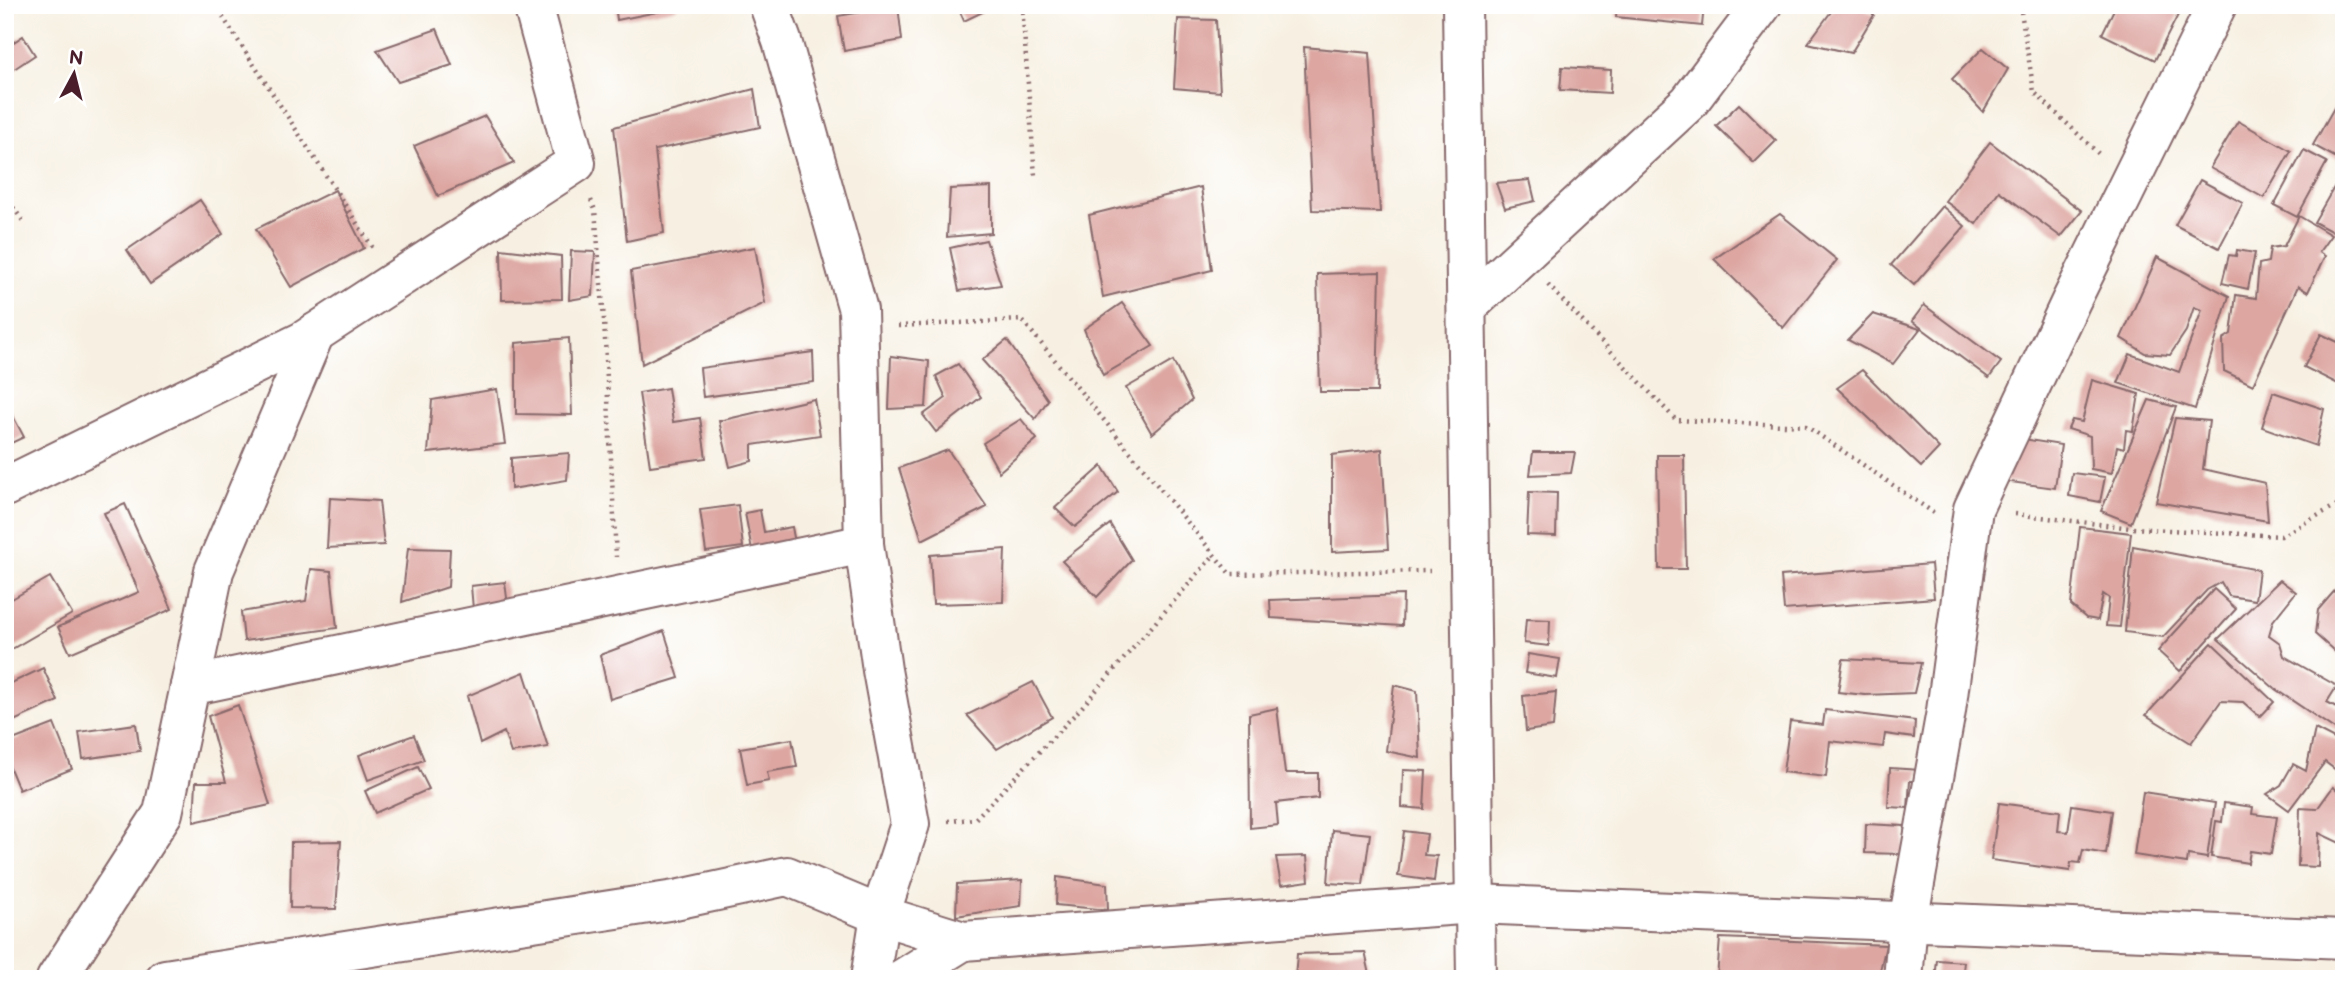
<svg xmlns="http://www.w3.org/2000/svg" width="2349" height="984" font-family="'Balsamiq Sans',sans-serif">
  <rect width="100%" height="100%" fill="#fff"/>
  <filter id="ink" filterUnits="userSpaceOnUse"><feTurbulence type="fractalNoise" baseFrequency=".0143" numOctaves="2"/><feDisplacementMap in="SourceGraphic" scale="14" xChannelSelector="R" yChannelSelector="G"/><feConvolveMatrix kernelMatrix="1 2 1 2 8 2 1 2 1" color-interpolation-filters="sRGB"/></filter>
  <filter id="wash" filterUnits="userSpaceOnUse"><feTurbulence type="fractalNoise" baseFrequency=".00686" numOctaves="4" result="noise"/><feDisplacementMap in="SourceGraphic" scale="28" xChannelSelector="R" yChannelSelector="G"/><feGaussianBlur stdDeviation="1.57" result="paint"/><feColorMatrix in="noise" values="0 0 0 0 0 0 0 0 0 0 0 0 0 0 0 0 0 1.4 0 .05"/><feComposite in="paint" operator="in"/></filter>
  <g filter="url(#wash)">
    <rect width="100%" height="100%" fill="#f7f0e2"/>
    <g id="blocks">
      <g fill="#dda6a1">
        <polygon points="615,5 677,5 677,8 617,20"/>
        <polygon points="957,5 997,5 964,21"/>
        <polygon points="1617,5 1704,5 1702,26 1616,17"/>
        <polygon points="1836,5 1857,5 1874,15 1851,53 1808,43"/>
        <polygon points="2116,5 2158,5 2178,15 2155,60 2102,34"/>
        <polygon points="898,6 902,40 844,51 838,16"/>
        <polygon points="1178,19 1216,20 1220,92 1174,88"/>
        <polygon points="437,29 452,65 398,82 377,50"/>
        <polygon points="23,36 35,55 5,75 5,48"/>
        <polygon points="1304,47 1370,53 1380,212 1312,210"/>
        <polygon points="1983,48 2008,69 1983,112 1952,79"/>
        <polygon points="1562,67 1611,70 1610,93 1560,90"/>
        <polygon points="754,89 760,127 655,150 664,233 627,241 614,127"/>
        <polygon points="2344,90 2344,162 2313,145"/>
        <polygon points="1739,104 1776,141 1754,163 1716,126"/>
        <polygon points="485,116 514,163 438,196 414,146"/>
        <polygon points="2238,121 2291,151 2264,198 2210,168"/>
        <polygon points="1990,142 2082,211 2061,237 1999,191 1976,224 1945,201"/>
        <polygon points="2304,150 2327,162 2297,217 2274,205"/>
        <polygon points="2344,170 2344,224 2338,235 2314,222"/>
        <polygon points="1530,180 1535,201 1505,208 1496,183"/>
        <polygon points="2200,180 2243,203 2219,248 2175,225"/>
        <polygon points="991,187 991,233 947,237 950,189"/>
        <polygon points="1201,187 1212,270 1103,297 1089,215"/>
        <polygon points="335,190 364,248 291,287 256,229"/>
        <polygon points="200,200 223,234 150,284 127,250"/>
        <polygon points="1942,206 1965,226 1914,285 1891,265"/>
        <polygon points="1780,214 1837,260 1783,328 1714,259"/>
        <polygon points="2299,216 2331,235 2319,252 2325,256 2308,292 2298,286 2253,385 2224,371 2223,339 2231,334 2236,295 2256,298 2259,264 2268,262 2270,248 2284,246"/>
        <polygon points="986,240 1001,285 959,291 950,248"/>
        <polygon points="755,247 765,303 642,364 631,271"/>
        <polygon points="501,249 561,256 562,299 502,300"/>
        <polygon points="2237,250 2255,253 2248,289 2222,283 2229,255 2236,256"/>
        <polygon points="571,251 595,252 593,296 569,300"/>
        <polygon points="2157,257 2229,296 2195,409 2118,383 2130,354 2179,372 2202,310 2194,307 2186,331 2170,355 2145,353 2121,338"/>
        <polygon points="1380,272 1377,392 1320,392 1317,274"/>
        <polygon points="1122,303 1153,346 1103,375 1084,329"/>
        <polygon points="1924,305 2001,362 1989,378 1912,321"/>
        <polygon points="1873,314 1920,329 1893,364 1848,340"/>
        <polygon points="2321,334 2344,345 2344,387 2304,367"/>
        <polygon points="569,338 572,415 516,414 516,343"/>
        <polygon points="1007,340 1048,400 1035,419 982,360"/>
        <polygon points="813,352 814,382 703,397 700,368"/>
        <polygon points="891,356 929,361 926,407 889,409"/>
        <polygon points="1173,361 1192,400 1152,434 1126,388"/>
        <polygon points="958,364 981,397 936,432 923,415 946,398 936,376"/>
        <polygon points="1862,370 1939,448 1921,467 1837,388"/>
        <polygon points="2092,380 2139,394 2133,431 2126,430 2124,448 2117,446 2112,473 2091,469 2090,436 2068,429 2072,420 2082,422"/>
        <polygon points="668,388 673,422 700,418 706,458 650,466 639,393"/>
        <polygon points="497,389 505,444 428,453 432,400"/>
        <polygon points="2273,392 2324,409 2316,446 2262,427"/>
        <polygon points="814,399 820,435 752,445 752,461 730,467 719,421"/>
        <polygon points="2149,400 2176,407 2131,523 2101,511"/>
        <polygon points="5,401 24,437 5,446"/>
        <polygon points="2175,418 2209,421 2203,469 2265,483 2268,521 2156,502"/>
        <polygon points="1021,419 1037,439 999,472 983,443"/>
        <polygon points="2023,439 2061,445 2055,488 2003,481"/>
        <polygon points="1382,449 1388,549 1332,552 1332,455"/>
        <polygon points="948,450 987,507 922,540 899,468"/>
        <polygon points="1533,452 1575,452 1571,473 1530,475"/>
        <polygon points="569,453 567,480 511,489 511,458"/>
        <polygon points="1657,455 1684,455 1686,569 1659,569"/>
        <polygon points="1102,466 1118,492 1075,527 1055,508"/>
        <polygon points="2072,473 2105,477 2100,502 2069,496"/>
        <polygon points="1529,492 1557,493 1556,536 1527,535"/>
        <polygon points="330,498 379,501 384,545 327,548"/>
        <polygon points="125,504 172,609 70,653 58,627 139,592 104,513"/>
        <polygon points="738,505 743,547 706,552 700,510"/>
        <polygon points="760,510 764,532 792,527 795,543 752,550 745,513"/>
        <polygon points="1110,524 1132,560 1097,597 1062,561"/>
        <polygon points="2080,527 2131,533 2120,627 2106,626 2109,598 2103,594 2098,620 2086,618 2071,605"/>
        <polygon points="2133,546 2259,570 2255,600 2229,596 2221,582 2207,590 2163,637 2125,632"/>
        <polygon points="408,548 450,549 448,587 402,602"/>
        <polygon points="1005,549 1003,602 933,604 930,555"/>
        <polygon points="1931,564 1934,598 1784,610 1781,576"/>
        <polygon points="311,569 331,571 337,628 244,641 241,612 306,601"/>
        <polygon points="50,577 72,614 5,653 5,603"/>
        <polygon points="2280,580 2296,592 2273,621 2269,635 2280,643 2284,656 2337,686 2327,702 2344,711 2344,726 2342,725 2336,730 2275,689 2218,639"/>
        <polygon points="2344,580 2344,656 2342,658 2315,634 2318,610"/>
        <polygon points="505,582 508,606 473,609 471,586"/>
        <polygon points="2214,589 2236,609 2180,671 2158,651"/>
        <polygon points="1403,595 1402,626 1271,618 1270,600"/>
        <polygon points="1526,619 1550,620 1549,646 1524,643"/>
        <polygon points="664,631 679,678 610,699 600,655"/>
        <polygon points="2212,643 2274,702 2260,717 2243,702 2221,701 2191,743 2146,715"/>
        <polygon points="1528,654 1560,659 1557,678 1525,673"/>
        <polygon points="1843,659 1921,663 1914,693 1865,695 1838,692"/>
        <polygon points="43,668 58,701 5,725 5,686"/>
        <polygon points="524,672 548,747 511,753 504,732 480,744 467,696"/>
        <polygon points="1033,682 1052,717 997,749 967,715"/>
        <polygon points="1394,685 1417,691 1420,758 1386,751"/>
        <polygon points="1556,692 1553,727 1526,731 1523,696"/>
        <polygon points="238,705 270,805 194,822 196,782 226,782 208,716"/>
        <polygon points="1277,708 1285,773 1318,773 1318,798 1276,803 1278,825 1250,828 1249,714"/>
        <polygon points="1825,710 1915,721 1914,738 1885,734 1883,747 1830,741 1826,777 1783,772 1790,721 1823,725"/>
        <polygon points="54,724 72,769 19,790 5,756 5,743"/>
        <polygon points="136,724 140,751 83,759 79,732"/>
        <polygon points="2315,729 2344,744 2344,776 2325,762 2289,810 2267,794 2281,785 2293,764 2306,771"/>
        <polygon points="414,735 424,760 368,780 359,755"/>
        <polygon points="792,739 797,767 767,772 769,781 747,785 740,748"/>
        <polygon points="418,767 429,789 375,813 365,791"/>
        <polygon points="1890,768 1920,770 1918,781 1910,781 1908,808 1888,807"/>
        <polygon points="1403,770 1426,771 1424,809 1402,807"/>
        <polygon points="2333,787 2344,795 2344,845 2319,833 2318,867 2298,866 2300,808 2317,809"/>
        <polygon points="2143,792 2215,803 2207,858 2188,855 2187,863 2134,855"/>
        <polygon points="1999,803 2060,811 2058,831 2068,832 2072,805 2112,811 2106,854 2083,850 2080,863 2071,862 2070,871 1991,860"/>
        <polygon points="2224,803 2253,807 2252,814 2277,817 2271,854 2250,851 2248,863 2211,857 2216,821 2222,822"/>
        <polygon points="1866,824 1905,826 1903,854 1865,853"/>
        <polygon points="1332,830 1370,834 1363,885 1328,883"/>
        <polygon points="1404,831 1427,834 1424,855 1437,856 1434,881 1398,876"/>
        <polygon points="341,841 336,909 290,908 291,842"/>
        <polygon points="1307,856 1309,881 1281,885 1276,857"/>
        <polygon points="1057,877 1107,884 1108,910 1056,905"/>
        <polygon points="1022,880 1021,906 956,916 957,884"/>
        <polygon points="1720,938 1886,945 1878,979 1717,979"/>
        <polygon points="1365,952 1371,979 1295,979 1297,954"/>
        <polygon points="1937,960 1964,962 1962,979 1935,979"/>
      </g>
    </g>
  </g>
  <g filter="url(#ink)">
    <use href="#blocks" fill-opacity="0" stroke="#87686b" stroke-width="2"/>
    <g fill="none" stroke-linecap="round" stroke-linejoin="round">
      <g stroke="#87686b" stroke-width="42">
        <g id="minor">
          <polyline points="769,5 782,41 858,310 864,544 882,670 910,824 880,915 963,941 1475,904 2344,939"/>
          <polyline points="1462,5 1476,979"/>
          <polyline points="1467,307 1689,102 1762,5"/>
          <polyline points="5,487 303,341 576,163 533,5"/>
          <polyline points="190,686 214,571 315,333"/>
          <polyline points="56,979 163,813 190,686 864,544"/>
          <polyline points="165,979 675,900 787,876 880,915 870,979"/>
          <polyline points="902,979 963,941"/>
          <polyline points="1903,979 1908,922 1946,711 1973,509 2071,301 2217,5"/>
        </g>
      </g>
      <g stroke="#87686b" stroke-width="4.5" stroke-dasharray="2 5" stroke-linecap="butt">
        <polyline points="215,5 373,248"/>
        <polyline points="1022,5 1035,176"/>
        <polyline points="2020,5 2034,92 2101,156"/>
        <polyline points="5,196 23,221"/>
        <polyline points="591,200 595,210 604,320 616,557"/>
        <polyline points="1548,285 1676,420 1806,426 1934,513"/>
        <polyline points="898,326 1022,320 1230,574 1430,571"/>
        <polyline points="2015,514 2131,528 2281,536 2344,501"/>
        <polyline points="948,821 975,819 1081,708 1214,555"/>
      </g>
      <use href="#minor" stroke="#fff" stroke-width="38"/>
    </g>
  </g>
  <rect width="2349" height="984" fill="none" stroke="#fff" stroke-width="28"/>
  <g transform="translate(74 74) rotate(7)" stroke="#ffffff" stroke-width="5" paint-order="stroke">
  <path d="M0-5L12 26L0 18L-12 26Z" fill="#4a1f2b"/>
  <text y="-10" font-size="19" font-weight="bold" text-anchor="middle" fill="#4a1f2b">N</text>
  </g>
</svg>
